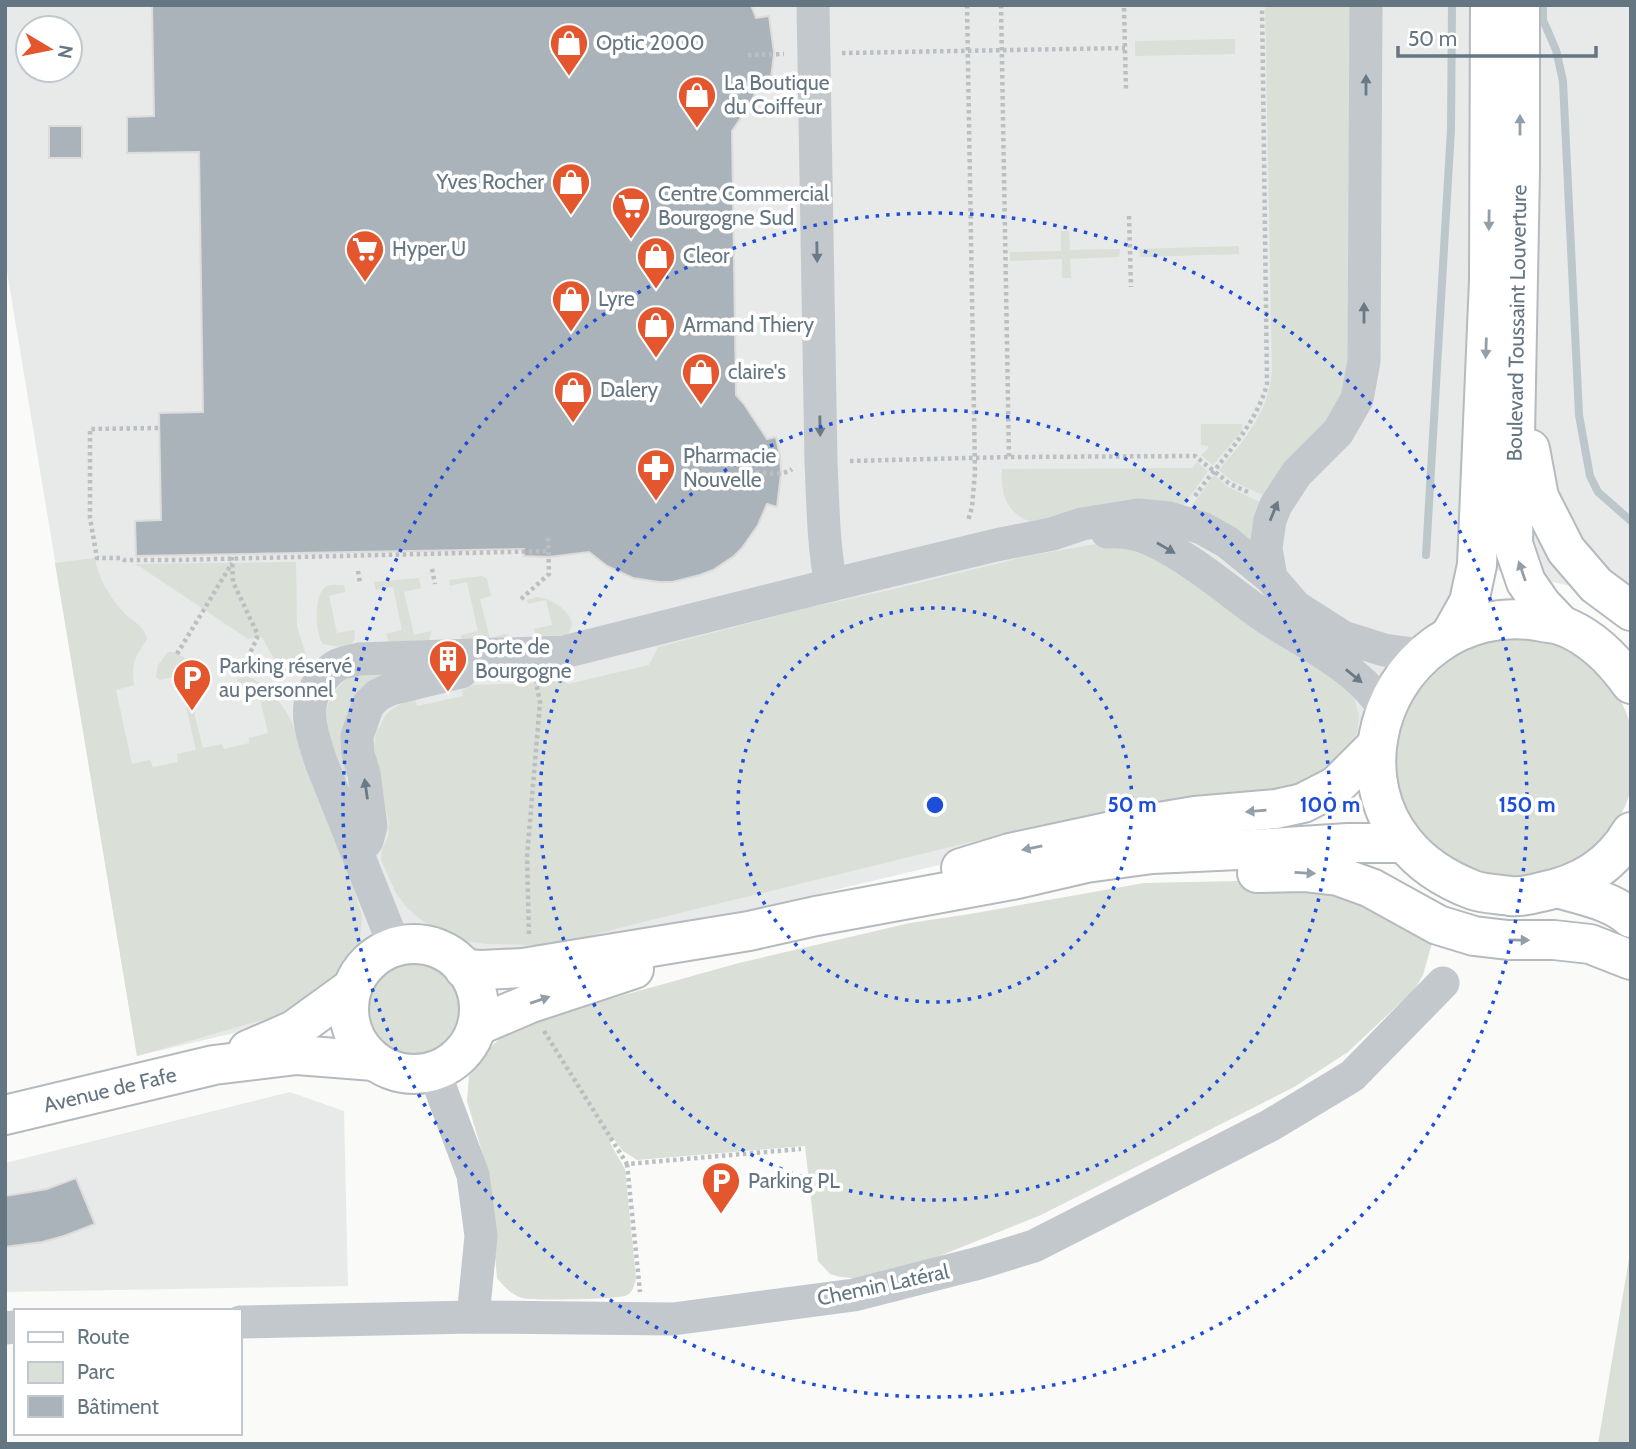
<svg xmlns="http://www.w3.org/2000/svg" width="1636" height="1449" font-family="Cabin,sans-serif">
  <rect width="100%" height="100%" fill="#fafaf8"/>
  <g fill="#e8e9e9" fill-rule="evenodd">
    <path d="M5 5H1631V599L1497 570 1334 771 137 1056 5 259ZM28 28H70V70H28Z"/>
    <polygon points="290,1092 344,1111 348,1286 5,1292 5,1163"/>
  </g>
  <g fill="#dadfd7">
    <path d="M1265 5H1353L1351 331 1344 388 1329 417 1314 437 1263 495 1232 481 1219 470C1245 439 1268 413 1272 372Z"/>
    <polygon points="1235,39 1235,54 1135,56 1135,41"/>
    <polygon points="1061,231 1069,231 1070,250 1120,249 1119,257 1070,259 1071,278 1062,278 1062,259 1010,261 1010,252 1061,251"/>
    <polygon points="1239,246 1239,254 1140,257 1139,249"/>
    <polygon points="1242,424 1242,431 1213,465 1201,455 1208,449 1208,446 1201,445 1201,424"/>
    <path d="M1197 462 1208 471 1179 512 1036 524C1007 514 1001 498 1002 469L1192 468Z"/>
    <polygon points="1214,475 1228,487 1260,502 1257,548 1186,514"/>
    <polygon points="1108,542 1142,547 1292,641 1354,697 1359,715 1358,730 1353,742 1336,766 1292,789 1166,801 1134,806 979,840 639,923 570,941 537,945 486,944 465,941 450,935 424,922 407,908 396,893 381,860 382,850 388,837 389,824 375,759 374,747 376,733 385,716 391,710 406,701 415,699 417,706 463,696 462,690 474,685 535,683 535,669 552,671 568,684 649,665 658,647 808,608 894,589 1028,556"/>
    <path d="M95 558C98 579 111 599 125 614 134 622 145 627 147 639 135 657 131 663 134 685L116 690 132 764 150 760 153 767 178 762 177 754 196 750 179 676 160 680 156 677 158 665 168 652H174L203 668 206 676 186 681 203 748 222 744 224 749 249 743V738L268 733 257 686 238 690 236 688 237 680 244 676C265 680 279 700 290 718L347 867 362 916 360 940 350 962 336 980 293 1008 266 1019 137 1056 55 563Z"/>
    <path d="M296 562 297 626 310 669C287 691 271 653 262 637L248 639 136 564Z"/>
    <polygon points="482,576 487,579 491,596 480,599 490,638 505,634 508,635 508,639 462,640 461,635 478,631 467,582 450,586 449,580"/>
    <polygon points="419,578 421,588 404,592 414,635 431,631 430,638 428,641 389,642 386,634 402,630 393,587 376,590 374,582"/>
    <path d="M344 585 345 592 329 596 337 633 354 630C356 638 354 643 347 648L323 644C315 634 313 593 327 586 331 584 339 585 344 585Z"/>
    <path d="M536 597C553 598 583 617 567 635L536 636 534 629 552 625 546 600 528 604 527 600Z"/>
    <circle cx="1513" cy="758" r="122"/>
    <polygon points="385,672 348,777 344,779 324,721 328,704 334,692 343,682 356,673"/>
    <path d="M1240 881 1312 885 1338 888 1434 936 1423 975 1415 989 1348 1052 1294 1087 1041 1215 920 1264 864 1278H852L840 1277 830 1274 818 1261 805 1146 637 1160 623 1151 614 1139 610 1143 625 1169 636 1278C634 1286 633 1293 625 1296 615 1299 531 1301 522 1298 511 1294 504 1287 497 1278L487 1169 467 1101 469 1076 483 1055 502 1036 521 1026 545 1017 739 963 910 923 970 914 1144 883Z"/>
    <circle cx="414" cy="1010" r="48"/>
    <polygon points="1631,1247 1631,1444 1598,1444"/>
  </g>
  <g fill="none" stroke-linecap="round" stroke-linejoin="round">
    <g stroke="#bbc7cb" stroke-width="8">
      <polyline points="1543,5 1543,20 1556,50 1563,81 1579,415 1590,476 1598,492 1631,521"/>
      <polyline points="1426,555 1451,129 1452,5"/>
    </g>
  </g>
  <g fill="#aab3b9" stroke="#dcdcda" stroke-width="2">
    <polygon points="152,5 751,5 756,18 769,16 774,53 770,86 760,84 749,106 732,131 736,395 744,404 767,439 776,437 780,456 781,473 777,507 767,504 758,525 742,548 734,556 713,570 700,575 672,582 659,582 633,578 607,566 589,552 549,557 524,556 524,549 136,556 135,521 161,520 159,413 203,412 199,152 127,153 127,117 154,116"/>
    <rect x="49" y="126" width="33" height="32"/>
    <polygon points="76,1178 95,1224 64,1236 42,1242 5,1247 5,1196 47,1189"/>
  </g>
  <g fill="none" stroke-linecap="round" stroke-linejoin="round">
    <g stroke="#b5babe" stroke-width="42">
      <g id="major">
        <polyline points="1520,5 1520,170 1513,544 1526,582 1542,605 1562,626"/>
        <polyline points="1530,449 1539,497 1566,550 1596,585 1631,611"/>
        <polyline points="1451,634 1469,602 1477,565 1489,280 1490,5"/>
        <path d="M1631 684C1614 660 1591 637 1563 626 1555 623 1545 623 1537 621 1501 615 1465 624 1436 645 1374 689 1355 781 1404 842 1422 865 1447 880 1473 890 1484 894 1498 894 1510 896 1521 897 1530 895 1541 892 1579 885 1611 866 1631 832"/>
        <polyline points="961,868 1010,853 1135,826 1195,816 1276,809 1303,803 1336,786 1376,746"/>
        <polyline points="1257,873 1304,872 1338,876 1371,888 1438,925 1474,936 1508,940 1554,940 1590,944 1631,960"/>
        <path d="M1561 889C1585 896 1612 901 1631 918"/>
        <circle cx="414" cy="1009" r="65"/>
        <polyline points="464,969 482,970 523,968 749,931 816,916 1017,879 1086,863 1152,854 1239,850 1348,843 1404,843"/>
        <polyline points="477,1026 531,1003 634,969"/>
        <polyline points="248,1050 294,1030 352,988"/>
        <path id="s1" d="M5 1115 214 1065 297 1055 374 1061"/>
      </g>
    </g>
    <g stroke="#bbbfc2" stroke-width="4.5" stroke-dasharray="3.5 3.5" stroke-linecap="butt">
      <polyline points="967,5 975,472 972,507 968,521"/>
      <polyline points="1001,5 1009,457"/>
      <polyline points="1124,8 1126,91"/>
      <polyline points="842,53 1125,48"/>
      <polyline points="748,55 784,54"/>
      <polyline points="1129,216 1131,287"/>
      <polyline points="158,428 90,429 90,518 97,558 121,558 124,560 174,560 548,551"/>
      <polyline points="850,461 1009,457 1195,456 1230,484 1250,493"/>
      <path d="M756 472C767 473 783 476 792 469"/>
      <path d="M1195 496C1221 459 1255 428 1267 384L1262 5"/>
      <polyline points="232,557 233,582 257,633 257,638 246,662"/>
      <polyline points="432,569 435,584"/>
      <polyline points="358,571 360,583"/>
      <polyline points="521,599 549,574 548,537"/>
      <polyline points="177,654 232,563"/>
      <polyline points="529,934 527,857 540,702 536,682"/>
      <polyline points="544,1031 627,1164 801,1149"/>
      <polyline points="627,1164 640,1292"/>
    </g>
    <g stroke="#c3c8cc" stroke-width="33">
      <path d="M813 5 821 462C823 503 823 544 831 585"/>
      <path d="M1107 532C1123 531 1140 534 1154 541 1193 560 1226 589 1261 614 1292 636 1328 652 1356 677 1367 686 1376 697 1384 709"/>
      <polyline points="1271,578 1266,548 1270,520 1276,505 1297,473 1338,432 1357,399 1364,361 1366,5"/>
      <polyline points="357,852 367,841 371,826 364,774 358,754 357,736 368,705 378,695 391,689 461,672 470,660"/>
      <path d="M395 947 321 762C312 734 300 705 322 679 327 673 331 668 338 665 345 662 352 661 359 659L564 652 831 585 996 545 1052 534 1082 524 1138 515 1169 518 1202 528 1227 542 1271 578 1296 607 1343 637 1384 650 1421 655"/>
      <polyline points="434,1071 473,1175 481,1236 473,1317"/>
      <polyline points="240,1322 473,1317 673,1319 854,1295 979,1263 1034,1246 1269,1126 1352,1076 1443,983"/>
      <polyline points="5,1328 16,1327"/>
    </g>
    <use href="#major" stroke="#fff" stroke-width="38"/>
  </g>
  <defs><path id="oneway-solid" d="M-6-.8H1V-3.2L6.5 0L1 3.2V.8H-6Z" transform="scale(1.75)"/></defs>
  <g fill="#6a7a87">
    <use href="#oneway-solid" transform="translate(1366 85) rotate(-90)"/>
    <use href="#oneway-solid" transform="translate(817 252) rotate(89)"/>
    <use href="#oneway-solid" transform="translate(1364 313) rotate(-90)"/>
    <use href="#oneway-solid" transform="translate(820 426) rotate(89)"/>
    <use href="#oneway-solid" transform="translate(1274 511) rotate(-68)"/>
    <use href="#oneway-solid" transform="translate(1166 548) rotate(30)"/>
    <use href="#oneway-solid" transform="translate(1354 676) rotate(39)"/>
    <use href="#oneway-solid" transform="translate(366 789) rotate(-98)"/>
  </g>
  <g fill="#939fa8">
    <use href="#oneway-solid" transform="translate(1520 125) rotate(-90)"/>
    <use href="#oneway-solid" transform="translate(1489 220) rotate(91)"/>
    <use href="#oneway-solid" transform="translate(1486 348) rotate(92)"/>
    <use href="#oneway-solid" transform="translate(1522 571) rotate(-109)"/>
    <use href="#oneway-solid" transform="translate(1256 811) rotate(175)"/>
    <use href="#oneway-solid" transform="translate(1032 848) rotate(168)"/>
    <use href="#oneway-solid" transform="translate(1305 873) rotate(3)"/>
    <use href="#oneway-solid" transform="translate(1519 940) rotate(1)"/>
    <use href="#oneway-solid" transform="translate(540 1000) rotate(-19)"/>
  </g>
  <g fill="none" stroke="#1d4ed8" stroke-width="3.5" stroke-dasharray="3.5 7">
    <circle cx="935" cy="805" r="197"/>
    <circle cx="935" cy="805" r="395"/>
    <circle cx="935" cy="805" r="592"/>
  </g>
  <defs>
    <g id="shop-pin" transform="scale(2.0125)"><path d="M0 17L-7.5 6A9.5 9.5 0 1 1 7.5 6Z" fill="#e4572e" stroke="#fff"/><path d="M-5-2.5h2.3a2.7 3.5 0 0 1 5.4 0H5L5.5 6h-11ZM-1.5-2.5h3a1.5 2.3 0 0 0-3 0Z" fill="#fff"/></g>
    <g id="supermarket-pin" transform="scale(2.0125)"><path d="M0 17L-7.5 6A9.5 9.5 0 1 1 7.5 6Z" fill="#e4572e" stroke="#fff"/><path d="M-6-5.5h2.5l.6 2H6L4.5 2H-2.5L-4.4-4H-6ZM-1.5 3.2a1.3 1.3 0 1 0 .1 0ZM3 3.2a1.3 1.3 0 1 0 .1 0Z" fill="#fff"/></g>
    <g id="pharmacy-pin" transform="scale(2.0125)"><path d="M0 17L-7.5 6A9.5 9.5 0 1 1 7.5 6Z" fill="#e4572e" stroke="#fff"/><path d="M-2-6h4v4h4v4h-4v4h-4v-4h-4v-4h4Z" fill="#fff"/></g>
    <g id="building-pin" transform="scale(2.0125)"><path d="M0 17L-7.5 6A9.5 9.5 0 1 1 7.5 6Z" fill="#e4572e" stroke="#fff"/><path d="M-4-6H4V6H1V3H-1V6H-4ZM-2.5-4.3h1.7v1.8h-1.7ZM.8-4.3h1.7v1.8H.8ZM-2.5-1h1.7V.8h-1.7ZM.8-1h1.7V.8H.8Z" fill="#fff"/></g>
    <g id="parking-pin" transform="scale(2.0125)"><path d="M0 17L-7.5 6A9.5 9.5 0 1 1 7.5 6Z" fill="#e4572e" stroke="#fff"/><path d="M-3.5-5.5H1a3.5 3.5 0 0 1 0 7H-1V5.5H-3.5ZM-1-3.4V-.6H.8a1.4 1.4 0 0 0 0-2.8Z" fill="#fff"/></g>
  </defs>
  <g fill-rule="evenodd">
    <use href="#shop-pin" x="569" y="43"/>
    <use href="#shop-pin" x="697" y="95"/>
    <use href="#shop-pin" x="571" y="182"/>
    <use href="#supermarket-pin" x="631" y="206"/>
    <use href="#supermarket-pin" x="365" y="249"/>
    <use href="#shop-pin" x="656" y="256"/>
    <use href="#shop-pin" x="571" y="299"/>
    <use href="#shop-pin" x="656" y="325"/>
    <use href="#shop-pin" x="701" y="372"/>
    <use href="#shop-pin" x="573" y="390"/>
    <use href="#pharmacy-pin" x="656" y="468"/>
    <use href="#building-pin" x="448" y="659"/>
    <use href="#parking-pin" x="192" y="678"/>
    <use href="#parking-pin" x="721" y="1181"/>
  </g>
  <g text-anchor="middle" stroke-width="7" stroke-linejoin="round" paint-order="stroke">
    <g font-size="21" fill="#657683" stroke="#fff" text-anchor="start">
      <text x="596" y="50">Optic 2000</text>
      <text x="724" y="90">La Boutique<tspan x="724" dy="24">du Coiffeur</tspan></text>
      <text x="544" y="189" text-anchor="end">Yves Rocher</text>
      <text x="658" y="201">Centre Commercial<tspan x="658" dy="24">Bourgogne Sud</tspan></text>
      <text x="392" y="256">Hyper U</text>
      <text x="683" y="263">Cleor</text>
      <text x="598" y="306">Lyre</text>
      <text x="683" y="332">Armand Thiery</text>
      <text x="728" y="379">claire's</text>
      <text x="600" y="397">Dalery</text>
      <text x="683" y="463">Pharmacie<tspan x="683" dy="24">Nouvelle</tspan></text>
      <text x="475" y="654">Porte de<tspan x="475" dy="24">Bourgogne</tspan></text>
      <text x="219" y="673">Parking réservé<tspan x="219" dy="24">au personnel</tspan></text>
      <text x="748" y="1188">Parking PL</text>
    </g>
    <g font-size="21" fill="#657683" stroke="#fff">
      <text transform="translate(1517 323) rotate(-89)" y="7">Boulevard Toussaint Louverture</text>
      <text dy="7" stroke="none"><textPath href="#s1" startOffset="108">Avenue de Fafe</textPath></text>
      <text transform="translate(883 1285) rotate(-12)" y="7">Chemin Latéral</text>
    </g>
  </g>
  <circle cx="935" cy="805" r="10" fill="#1d4ed8" stroke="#fff" stroke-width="3.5"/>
  <g font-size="21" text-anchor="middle" font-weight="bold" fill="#1d4ed8" stroke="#fff" stroke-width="7" stroke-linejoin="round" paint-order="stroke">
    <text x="1132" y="812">50 m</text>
    <text x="1330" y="812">100 m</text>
    <text x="1527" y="812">150 m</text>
  </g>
  <rect width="1636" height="1449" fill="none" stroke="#657683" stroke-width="14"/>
  <rect x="14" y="1309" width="228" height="126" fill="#ffffff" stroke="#c1c8cd" stroke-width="2"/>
  <rect x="28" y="1332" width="35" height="10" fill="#ffffff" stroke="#c1c8cd" stroke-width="2"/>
  <text x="77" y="1344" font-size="21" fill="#657683">Route</text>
  <rect x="28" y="1362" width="35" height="21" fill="#dadfd7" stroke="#c1c8cd" stroke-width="2"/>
  <text x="77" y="1379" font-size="21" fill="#657683">Parc</text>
  <rect x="28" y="1396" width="35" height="21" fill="#aab3b9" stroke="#c1c8cd" stroke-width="2"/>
  <text x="77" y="1414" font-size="21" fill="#657683">Bâtiment</text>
  <g transform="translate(49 49) rotate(100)"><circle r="33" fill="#ffffff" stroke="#c1c8cd" stroke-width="2"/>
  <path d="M0-5L12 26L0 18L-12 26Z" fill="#e4572e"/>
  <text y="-10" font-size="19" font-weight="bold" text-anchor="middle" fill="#657683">N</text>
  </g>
  <path d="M1398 46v10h198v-10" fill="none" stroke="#657683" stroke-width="3.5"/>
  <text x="1408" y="46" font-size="21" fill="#657683" stroke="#ffffff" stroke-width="5" paint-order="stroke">50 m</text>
</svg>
